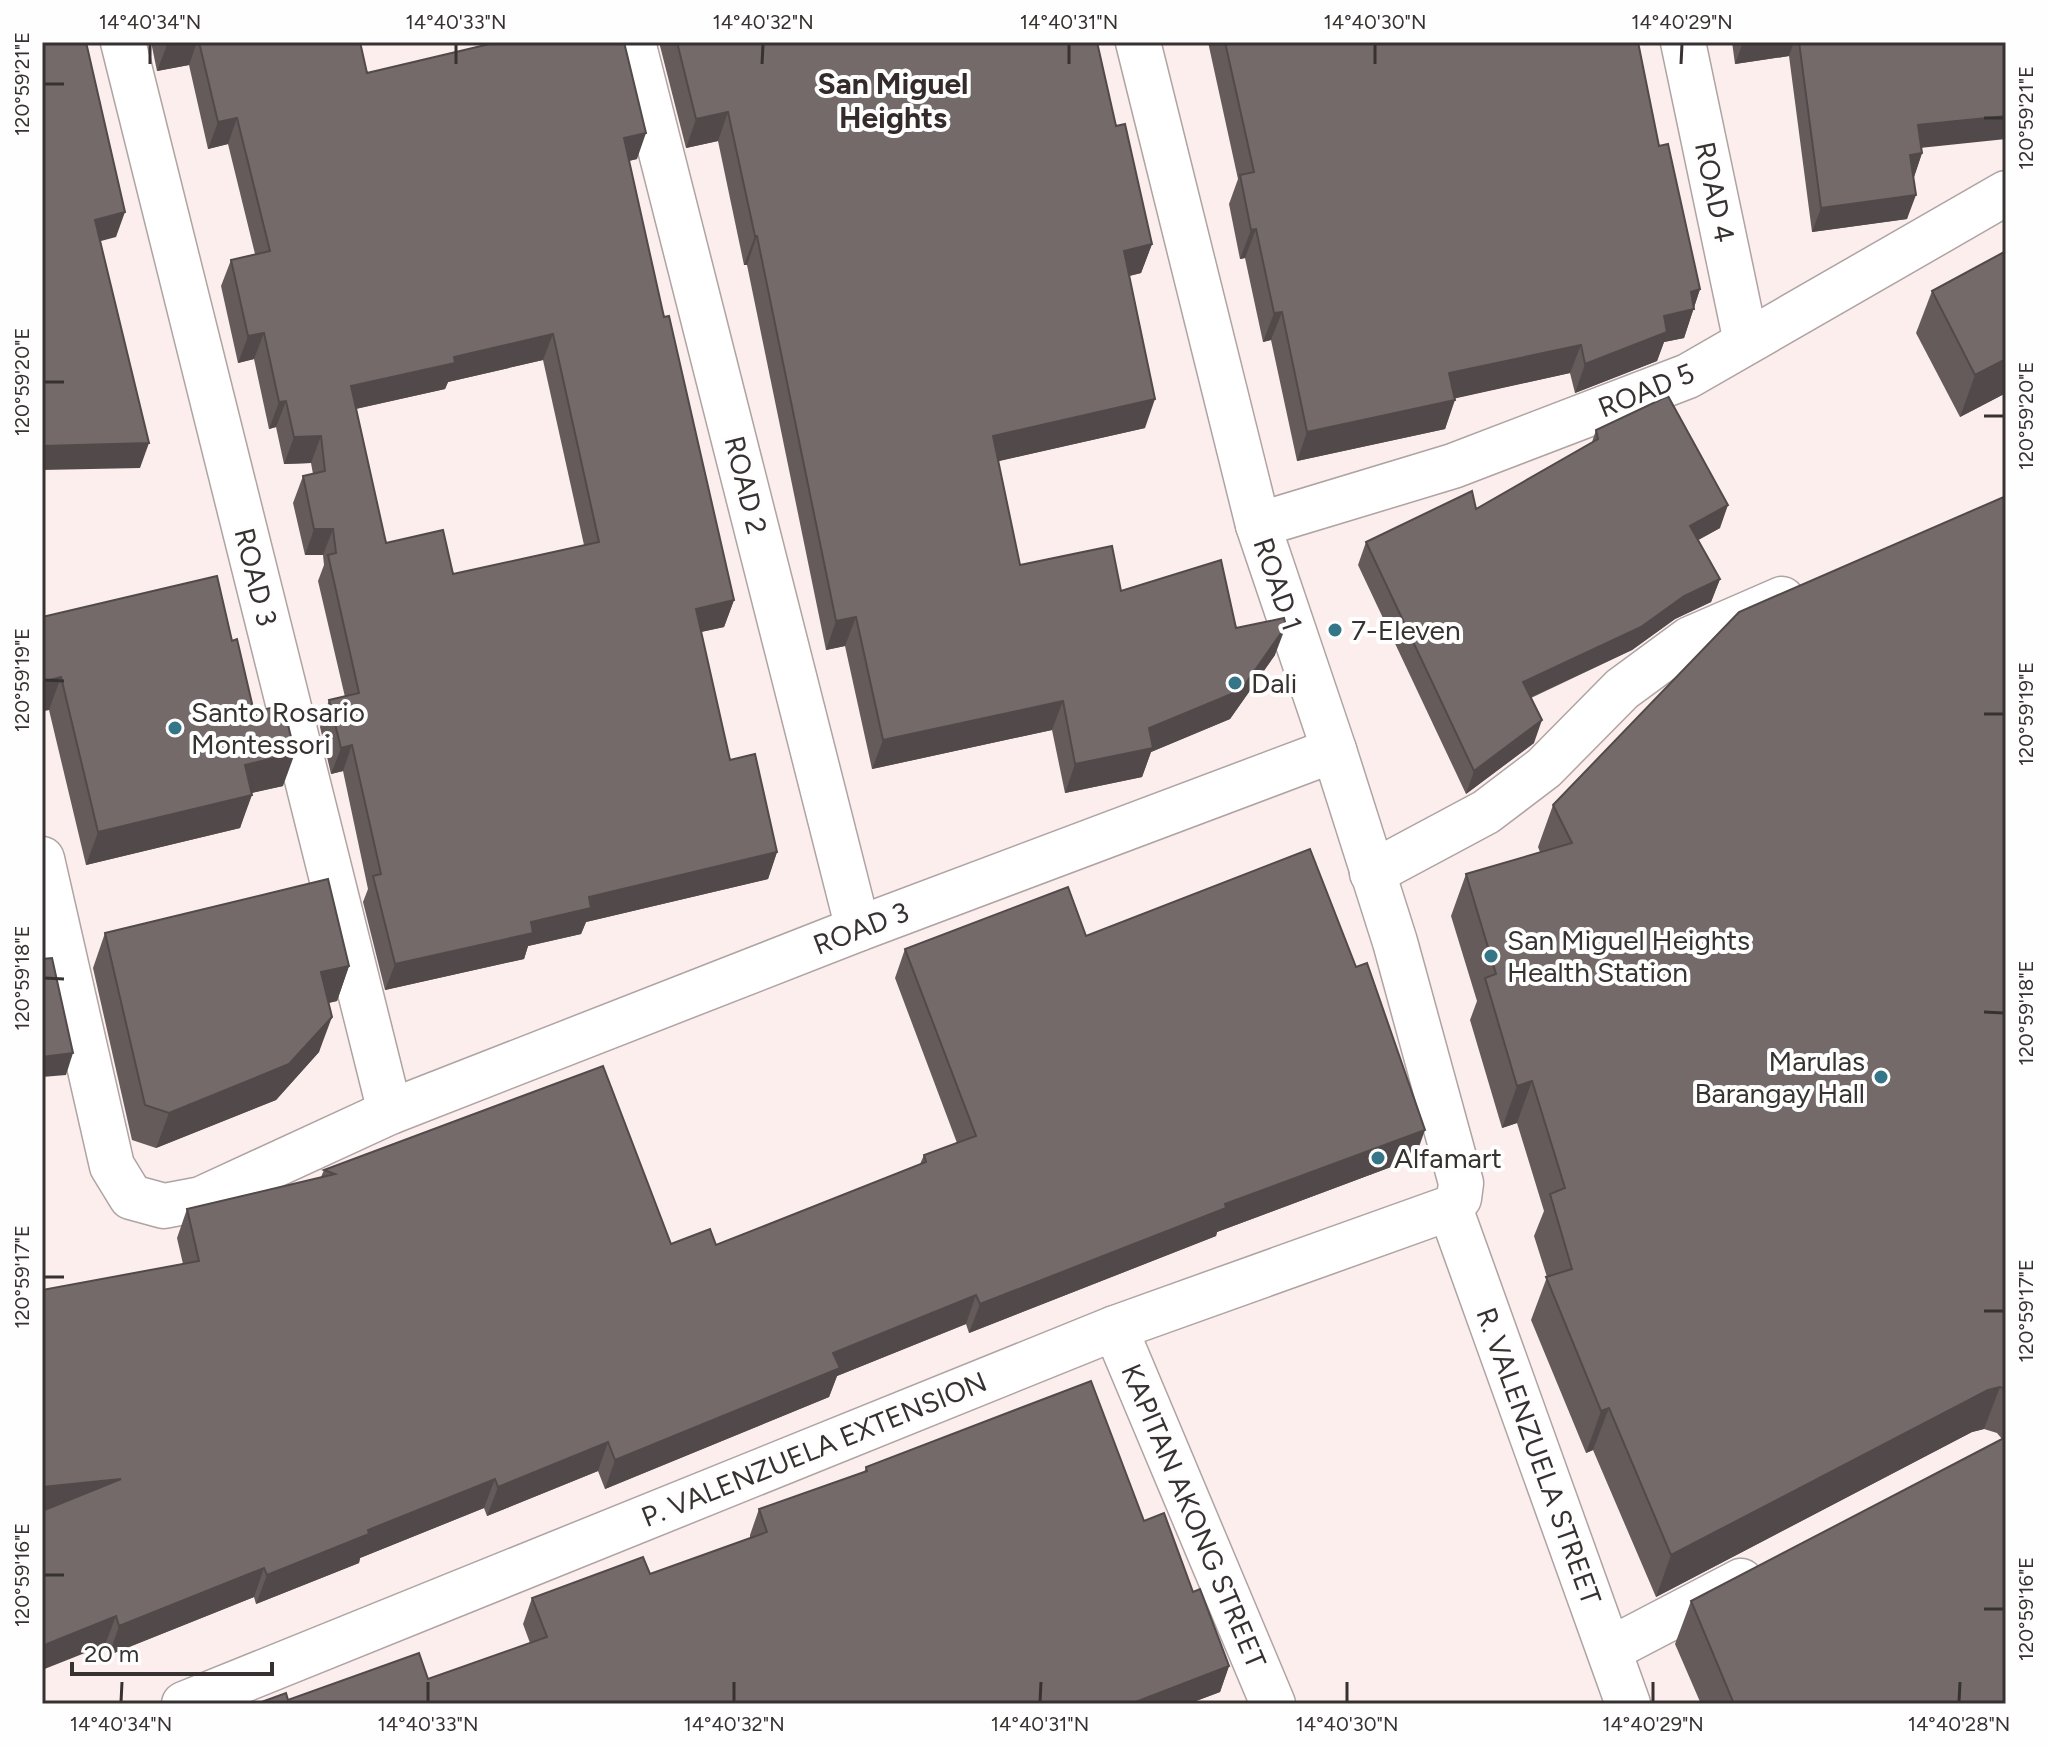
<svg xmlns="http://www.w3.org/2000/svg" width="2048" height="1746" font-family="Figtree,sans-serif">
  <rect width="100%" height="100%" fill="#fbeeed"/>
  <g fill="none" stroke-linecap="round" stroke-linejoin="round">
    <g stroke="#afa3a3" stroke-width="47">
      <g id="minor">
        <polyline points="123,42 390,1112"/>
        <polyline points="633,42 858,929"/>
        <polyline points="1683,42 1746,342"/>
        <polyline points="1258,525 1453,466 1688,376 2006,193"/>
        <polyline points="42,859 112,1166 131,1197 164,1206 201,1199 390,1112 858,929 1334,750"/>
        <polyline points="1372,873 1486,812 1544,768 1622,689 1690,639 1782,599"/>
        <polyline points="1450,1208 1628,1704"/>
        <polyline points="1115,1328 1273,1704"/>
        <polyline points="1609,1650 1741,1581"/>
        <polyline points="184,1704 1115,1328 1450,1208 1459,1198 1461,1183 1395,942 1334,750 1258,525 1138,42"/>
      </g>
    </g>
    <use href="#minor" stroke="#fff" stroke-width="44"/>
  </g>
  <g fill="#655b5b" fill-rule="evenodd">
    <path d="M151 42H360L367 73 637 159 629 161 664 317 734 600 724 627 701 632 730 760 777 852 768 879 586 922 581 934 528 946 524 959 385 990 363 902 368 889 343 771 331 774 320 727 329 700 345 697 318 581 324 565 323 555H305L293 503 303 476 313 474 311 463 284 464 276 427 269 429 254 359 238 363 221 286 231 260 255 254 228 144 208 149 189 65 157 71ZM543 360 584 545 453 574 386 543 356 409 445 389 448 382Z"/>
    <polygon points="659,42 1097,42 1116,126 1152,244 1141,273 1129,276 1145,428 998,461 1020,565 1121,591 1236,628 1275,655 1230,719 1151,752 1142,777 1065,793 1052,730 872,769 845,646 826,650 747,265 744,265 718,141 686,148"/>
    <polygon points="1208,42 1638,42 1659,146 1700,289 1684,338 1664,342 1657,361 1575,393 1570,373 1455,398 1445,429 1297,461 1271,340 1263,342 1245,258 1240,259 1229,204 1238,179"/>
    <polygon points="1732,42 2006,42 1922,148 1922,153 1914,177 1907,219 1812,232 1789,56 1735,64"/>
    <polygon points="1932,291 2006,393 1960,417 1916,333"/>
    <polygon points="1596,430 1720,528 1698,540 1720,579 1711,602 1675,619 1632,650 1531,698 1534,743 1466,794 1358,565 1366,542 1476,509 1592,442"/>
    <polygon points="2006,496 2006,1704 1701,1704 1675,1644 1691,1601 2002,1439 1997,1433 1984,1429 1972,1432 1656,1597 1593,1450 1586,1453 1531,1320 1547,1277 1534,1236 1544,1211 1517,1123 1502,1128 1470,1020 1477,1001 1451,916 1466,874 1540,852 1538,847 1553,805"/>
    <polygon points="42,617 232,641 254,712 283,786 251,793 240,828 86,865 49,710 42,711"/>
    <polygon points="105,933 349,966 337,1001 329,1003 319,1052 276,1100 156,1148 132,1140 93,968"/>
    <polygon points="1086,936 1415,1158 1217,1232 1216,1236 969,1333 966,1324 837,1376 829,1397 605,1489 598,1471 487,1516 484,1508 360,1558 359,1563 256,1604 254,1597 109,1655 105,1645 183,1264 177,1238 187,1209 321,1177 324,1170 671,1244 716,1245 920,1164 924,1155 957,1143 895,978 905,949"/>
    <polygon points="866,1467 1144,1521 1193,1592 1229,1666 1220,1692 1188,1704 256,1704 428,1679 530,1643 523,1624 532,1598 650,1574 750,1538 750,1535 759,1509 864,1473"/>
  </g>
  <g fill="#524a4a">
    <polygon points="181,42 197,42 189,65 157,71 167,45"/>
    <polygon points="1743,42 1794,42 1789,56 1735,64"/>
    <polygon points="728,112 718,141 686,148 696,119"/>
    <polygon points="2006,116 2006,139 1910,149 1918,125"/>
    <polygon points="237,118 228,144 208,149 218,122"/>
    <polygon points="646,133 637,159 614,164 624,138"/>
    <polygon points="1922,153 1914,177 1910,155"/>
    <polygon points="1916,195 1907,219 1812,232 1821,208"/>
    <polygon points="125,212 116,237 86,245 95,220"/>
    <polygon points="1256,229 1245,258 1240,259 1251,230"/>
    <polygon points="755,236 757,236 747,265 744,265"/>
    <polygon points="1152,244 1141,273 1113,280 1124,251"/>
    <polygon points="1700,289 1684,338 1664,342 1657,361 1575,393 1585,364 1691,292"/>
    <polygon points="1282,312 1271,340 1263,342 1274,313"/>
    <polygon points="264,333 254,359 238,363 248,336"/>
    <polygon points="553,334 543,360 448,382 445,389 341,412 351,386 454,357"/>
    <polygon points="1581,345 1570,373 1439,402 1449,373"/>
    <polygon points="2006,359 2006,393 1960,417 1975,375"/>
    <polygon points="1155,399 1145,428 982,465 993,436"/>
    <polygon points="1455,400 1445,429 1297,461 1307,432"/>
    <polygon points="286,401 276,427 269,429 279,402"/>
    <polygon points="321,436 311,463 284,464 294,437"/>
    <polygon points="149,443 140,468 42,470 42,446"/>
    <polygon points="1728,505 1720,528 1682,549 1690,526"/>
    <polygon points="314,529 333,529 323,555 305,555"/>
    <polygon points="1720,579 1711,602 1675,619 1632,650 1514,705 1523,682 1684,596"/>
    <polygon points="734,600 724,627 687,635 696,609"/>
    <polygon points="856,617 845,646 826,650 836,621"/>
    <polygon points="1286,626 1275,655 1230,719 1151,752 1142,777 1065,793 1075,764 1149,728"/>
    <polygon points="61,677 49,710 42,711 42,682"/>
    <polygon points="1063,701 1052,730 872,769 883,740"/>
    <polygon points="1542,720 1534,743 1466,794 1474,771"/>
    <polygon points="352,745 343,771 331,774 341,748"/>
    <polygon points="295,753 283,786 233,797 245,765"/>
    <polygon points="252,795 240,828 86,865 98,832"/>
    <polygon points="777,852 768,879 586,922 581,934 528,946 524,959 385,990 395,964 531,922 589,897"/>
    <polygon points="349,966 337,1001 308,1007 321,972"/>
    <polygon points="332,1017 319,1052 276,1100 156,1148 169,1113"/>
    <polygon points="73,1053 66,1075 42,1077 42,1057"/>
    <polygon points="1532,1081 1517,1123 1502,1128 1517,1086"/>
    <polygon points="1425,1130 1415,1158 1217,1232 1216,1236 969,1333 980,1304 1225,1204"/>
    <polygon points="976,1295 966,1324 837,1376 829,1397 605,1489 615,1460 833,1353"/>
    <polygon points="2000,1387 1984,1429 1972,1432 1656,1597 1671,1555 1988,1390"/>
    <polygon points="1609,1408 1593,1450 1586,1453 1601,1411"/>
    <polygon points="608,1442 598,1471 487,1516 498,1487"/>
    <polygon points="121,1479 42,1515 42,1487"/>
    <polygon points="495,1479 484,1508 360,1558 359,1563 256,1604 267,1575 368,1530"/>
    <polygon points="264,1568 254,1597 109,1655 119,1626"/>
    <polygon points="116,1616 105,1645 42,1670 42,1646"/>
    <polygon points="1229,1666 1220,1692 1188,1704 1132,1704 1133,1703"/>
  </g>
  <g fill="#756a6a" stroke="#524a4a" stroke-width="2" fill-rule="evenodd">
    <polygon points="42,42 86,42 125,212 95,220 149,443 42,446"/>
    <polygon points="166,42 181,42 167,45"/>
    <path d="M199 42H360L367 73 498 42H624L646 133 624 138 664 317 669 316 734 600 696 609 730 760 755 754 777 852 589 897 591 908 531 922 533 933 395 964 373 876 381 874 352 745 341 748 329 700 359 693 328 555 336 553 333 529H314L303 476 325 471 321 436 294 437 286 401 279 402 264 333 248 336 231 260 270 251 237 118 218 122ZM553 334 599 542 453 574 443 530 386 543 351 386 455 363 454 357Z"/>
    <polygon points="677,42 1097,42 1116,126 1125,124 1152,244 1124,251 1155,399 993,436 1020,565 1112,546 1121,591 1221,560 1236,628 1284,618 1286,626 1241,690 1149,728 1153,748 1075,764 1063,701 883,740 856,617 836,621 757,236 755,236 728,112 696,119"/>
    <polygon points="1225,42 1638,42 1659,146 1668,144 1700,289 1691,292 1694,309 1664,316 1667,332 1585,364 1581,345 1449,373 1455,400 1307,432 1282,312 1274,313 1256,229 1251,230 1240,175 1254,172"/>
    <polygon points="1799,42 2006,42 2006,116 1918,125 1922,153 1910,155 1916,195 1821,208"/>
    <polygon points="2006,251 2006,359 1975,375 1932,291"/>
    <polygon points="1668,396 1728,505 1690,526 1720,579 1684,596 1641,627 1523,682 1542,720 1474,771 1366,542 1472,491 1476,509 1598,439 1596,430"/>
    <polygon points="2006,496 2006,1389 2000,1387 1988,1390 1671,1555 1609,1408 1601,1411 1546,1277 1572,1269 1550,1194 1565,1188 1532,1081 1517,1086 1485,978 1496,974 1466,874 1572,843 1553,805 1739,612"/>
    <polygon points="217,576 232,641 237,639 254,712 283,705 295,753 245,765 252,795 98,832 61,677 42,682 42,617"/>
    <polygon points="1310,849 1356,967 1367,963 1425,1130 1225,1204 1226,1208 980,1304 976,1295 833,1353 840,1368 615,1460 608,1442 498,1487 495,1479 368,1530 369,1534 267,1575 264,1568 119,1626 116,1616 42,1646 42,1511 121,1479 42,1487 42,1290 199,1261 187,1209 335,1174 324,1170 603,1066 671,1244 710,1229 716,1245 926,1162 924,1155 976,1136 905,949 1068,887 1086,936"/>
    <polygon points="328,879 349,966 321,972 332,1017 289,1064 169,1113 145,1105 105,933"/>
    <polygon points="52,958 73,1053 42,1057 42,959"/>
    <polygon points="1091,1381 1144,1521 1164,1513 1193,1592 1200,1589 1229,1666 1133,1703 1133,1704 256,1704 286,1693 288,1700 419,1653 428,1679 547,1637 532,1598 643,1557 650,1574 767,1532 759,1509 867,1471 866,1467"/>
    <polygon points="2006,1437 2006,1704 1734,1704 1691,1601"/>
  </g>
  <path fill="none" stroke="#373231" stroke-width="3" d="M150 64V44M456 64V44M762 64 763 44M1069 64V44M1375 64V44M1681 64 1682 44M44 84H64M1984 118H2004M44 382H64M1984 416H2004M44 680 64 681M1984 714H2004M44 978 64 979M1984 1012 2004 1013M44 1277H64M1984 1311H2004M44 1575H64M1984 1609H2004M121 1702 122 1682M428 1702V1682M734 1702V1682M1040 1702 1041 1682M1347 1702V1682M1653 1702V1682M1959 1702 1960 1682"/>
  <g fill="#347588" stroke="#fefefe" stroke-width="3">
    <circle cx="1335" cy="630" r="8"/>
    <circle cx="1235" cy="683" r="8"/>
    <circle cx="175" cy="728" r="8"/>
    <circle cx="1491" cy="956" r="8"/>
    <circle cx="1881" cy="1077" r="8"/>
    <circle cx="1378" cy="1158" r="8"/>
  </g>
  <g text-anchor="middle" stroke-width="8" stroke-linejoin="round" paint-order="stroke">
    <g font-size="28" fill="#373231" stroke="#fefefe">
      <text transform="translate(1715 192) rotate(78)" y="10">ROAD 4</text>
      <text transform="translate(1646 390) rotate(-22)" y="10">ROAD 5</text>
      <text transform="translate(746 485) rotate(76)" y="10">ROAD 2</text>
      <text transform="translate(256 577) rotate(76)" y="10">ROAD 3</text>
      <text transform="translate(1278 584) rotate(71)" y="10">ROAD 1</text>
      <text transform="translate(861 928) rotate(-21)" y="10">ROAD 3</text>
      <text transform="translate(814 1449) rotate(-22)" y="10">P. VALENZUELA EXTENSION</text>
      <text transform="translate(1539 1456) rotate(70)" y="10">R. VALENZUELA STREET</text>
      <text transform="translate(1194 1516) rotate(67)" y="10">KAPITAN AKONG STREET</text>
    </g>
    <g font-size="28" fill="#373231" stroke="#fefefe" text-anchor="start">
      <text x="1351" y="640">7-Eleven</text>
      <text x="1251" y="693">Dali</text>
      <text x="191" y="722">Santo Rosario<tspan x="191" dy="32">Montessori</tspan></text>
      <text x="1507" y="950">San Miguel Heights<tspan x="1507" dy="32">Health Station</tspan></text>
      <text x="1865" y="1071" text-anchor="end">Marulas<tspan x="1865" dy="32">Barangay Hall</tspan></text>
      <text x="1394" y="1168">Alfamart</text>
    </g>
    <g font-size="30" font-weight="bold" fill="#342a2a" stroke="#fefefe">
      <text x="893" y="94">San Miguel<tspan x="893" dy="34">Heights</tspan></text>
    </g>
  </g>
  <rect width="2048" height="1746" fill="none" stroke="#fefefe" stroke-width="88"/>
  <path d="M72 1662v12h200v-12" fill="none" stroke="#373231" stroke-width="4"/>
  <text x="84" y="1662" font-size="24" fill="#373231" stroke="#fefefe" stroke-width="6" paint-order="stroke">20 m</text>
  <rect x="44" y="44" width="1960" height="1658" fill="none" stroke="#373231" stroke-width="3"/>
  <g font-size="20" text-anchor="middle" fill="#373231">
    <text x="150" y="29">14°40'34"N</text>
    <text x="456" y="29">14°40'33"N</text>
    <text x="763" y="29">14°40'32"N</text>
    <text x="1069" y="29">14°40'31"N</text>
    <text x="1375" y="29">14°40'30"N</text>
    <text x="1682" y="29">14°40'29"N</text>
    <text transform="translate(22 84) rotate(-90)" y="7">120°59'21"E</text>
    <text transform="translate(2026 118) rotate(-90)" y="7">120°59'21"E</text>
    <text transform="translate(22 382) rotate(-90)" y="7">120°59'20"E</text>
    <text transform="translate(2026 416) rotate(-90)" y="7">120°59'20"E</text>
    <text transform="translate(22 680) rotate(-90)" y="7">120°59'19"E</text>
    <text transform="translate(2026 714) rotate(-90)" y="7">120°59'19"E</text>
    <text transform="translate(22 978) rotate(-90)" y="7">120°59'18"E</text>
    <text transform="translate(2026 1013) rotate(-90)" y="7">120°59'18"E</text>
    <text transform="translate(22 1277) rotate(-90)" y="7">120°59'17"E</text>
    <text transform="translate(2026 1311) rotate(-90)" y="7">120°59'17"E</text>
    <text transform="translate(22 1575) rotate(-90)" y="7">120°59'16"E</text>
    <text transform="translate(2026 1609) rotate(-90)" y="7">120°59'16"E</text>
    <text x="121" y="1731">14°40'34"N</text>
    <text x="428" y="1731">14°40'33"N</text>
    <text x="734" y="1731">14°40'32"N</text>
    <text x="1040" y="1731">14°40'31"N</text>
    <text x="1347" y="1731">14°40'30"N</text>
    <text x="1653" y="1731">14°40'29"N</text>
    <text x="1959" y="1731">14°40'28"N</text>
  </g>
</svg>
